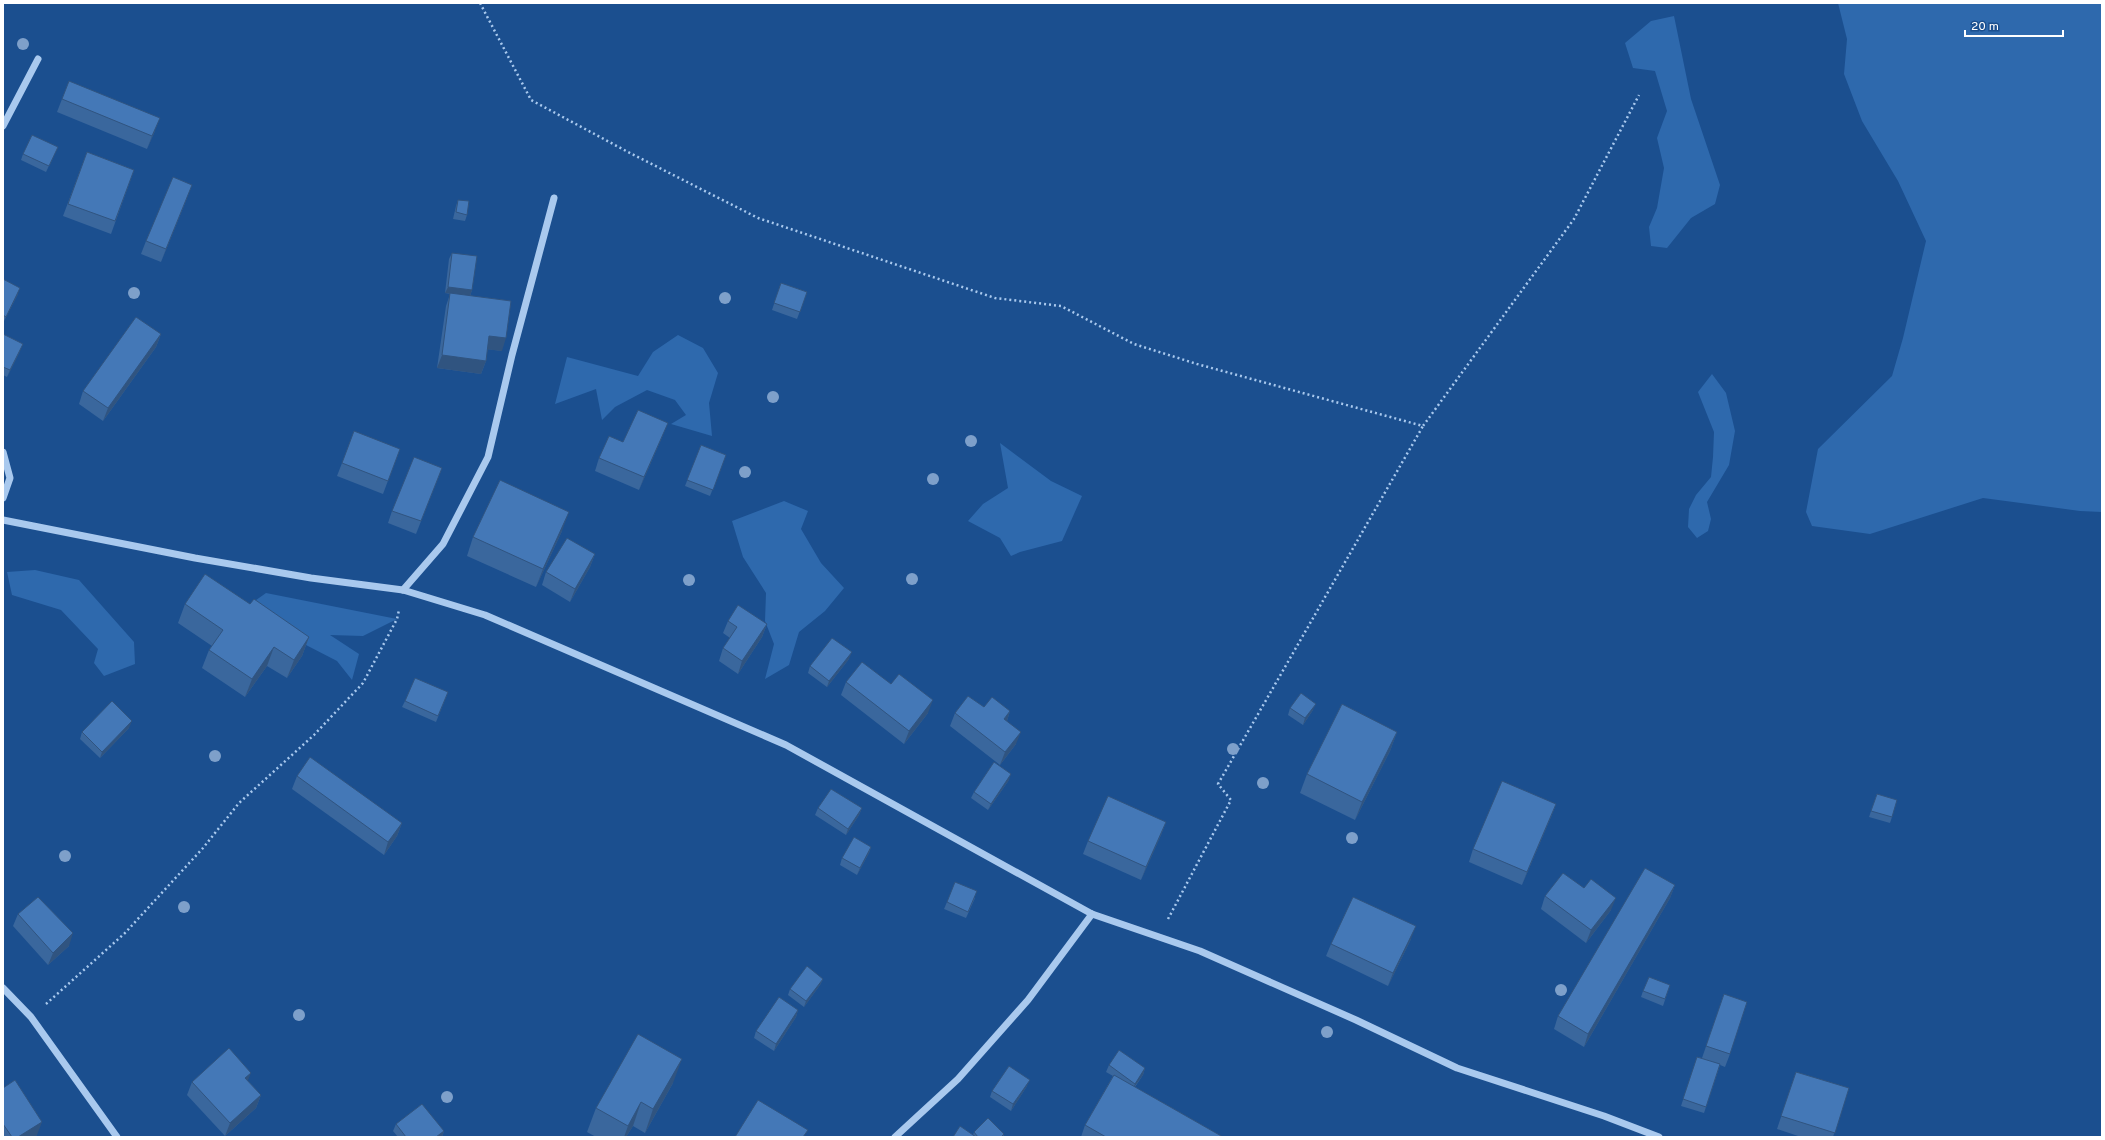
<svg xmlns="http://www.w3.org/2000/svg" width="2105" height="1140" font-family="Overpass,sans-serif">
  <rect width="100%" height="100%" fill="#1b4f8f"/>
  <g fill="#2e69ad">
    <polygon points="1838,3 2102,3 2102,512 2080,511 1983,498 1870,534 1812,526 1806,512 1818,449 1892,376 1903,338 1926,241 1898,181 1862,121 1844,74 1847,39"/>
    <polygon points="1674,16 1691,99 1720,185 1715,204 1691,218 1667,248 1651,246 1649,227 1657,208 1664,168 1657,138 1667,111 1655,71 1633,68 1625,43 1651,21"/>
    <polygon points="678,335 703,348 718,373 709,403 712,436 671,424 686,415 675,400 647,390 615,407 602,420 596,389 555,404 567,357 638,376 653,352"/>
    <polygon points="1712,374 1726,393 1735,431 1729,465 1707,502 1711,519 1708,531 1697,538 1688,527 1689,509 1696,495 1711,477 1713,457 1714,432 1698,392"/>
    <polygon points="1000,443 1051,481 1082,496 1062,541 1020,552 1011,556 1000,538 968,521 983,504 1008,488"/>
    <polygon points="784,501 808,511 801,529 821,563 844,588 825,611 799,632 789,665 765,679 774,644 765,621 766,593 743,557 732,521"/>
    <polygon points="35,570 79,580 134,642 135,664 104,676 94,663 98,649 61,610 12,595 7,572"/>
    <polygon points="266,593 397,619 363,636 330,635 359,654 352,680 337,661 306,645 246,607"/>
  </g>
  <g fill="none" stroke-linecap="round" stroke-linejoin="round">
    <g stroke="#a9c9ee" stroke-width="2.5" stroke-dasharray="2 3" stroke-linecap="butt">
      <polyline points="480,3 531,100 628,152 758,218 995,298 1061,306 1134,344 1197,364 1423,426 1574,219 1639,95"/>
      <polyline points="1168,919 1231,800 1218,784 1423,426"/>
      <polyline points="46,1004 125,933 203,848 239,803 314,735 363,683 397,619 399,610"/>
    </g>
    <g stroke="#a9c9ee" stroke-width="7">
      <polyline points="3,126 38,59"/>
      <polyline points="3,452 10,478 3,498"/>
      <polyline points="3,520 195,558 311,578 403,590 485,615 786,745 1092,914 1200,951 1356,1020 1457,1068 1604,1116 1659,1137"/>
      <polyline points="403,590 443,544 488,457 512,355 554,198"/>
      <polyline points="3,988 31,1017 117,1137"/>
      <polyline points="895,1137 958,1079 1028,1000 1092,914"/>
    </g>
  </g>
  <g fill="#7ea0ca">
    <circle cx="23" cy="44" r="6"/>
    <circle cx="134" cy="293" r="6"/>
    <circle cx="725" cy="298" r="6"/>
    <circle cx="773" cy="397" r="6"/>
    <circle cx="971" cy="441" r="6"/>
    <circle cx="745" cy="472" r="6"/>
    <circle cx="933" cy="479" r="6"/>
    <circle cx="912" cy="579" r="6"/>
    <circle cx="689" cy="580" r="6"/>
    <circle cx="1233" cy="749" r="6"/>
    <circle cx="215" cy="756" r="6"/>
    <circle cx="1263" cy="783" r="6"/>
    <circle cx="1352" cy="838" r="6"/>
    <circle cx="65" cy="856" r="6"/>
    <circle cx="184" cy="907" r="6"/>
    <circle cx="1561" cy="990" r="6"/>
    <circle cx="299" cy="1015" r="6"/>
    <circle cx="1327" cy="1032" r="6"/>
    <circle cx="447" cy="1097" r="6"/>
  </g>
  <g fill="#3a679d">
    <polygon points="62,99 155,131 147,149 57,112"/>
    <polygon points="58,147 46,172 21,160 23,154"/>
    <polygon points="87,152 134,170 111,234 63,216"/>
    <polygon points="187,198 161,262 141,254 146,241"/>
    <polygon points="458,200 467,215 465,221 453,219 456,206"/>
    <polygon points="452,253 472,290 470,296 502,351 487,349 486,361 481,374 437,368 446,306 450,294 445,293 449,259"/>
    <polygon points="3,279 18,294 3,323"/>
    <polygon points="781,283 807,292 797,319 772,310"/>
    <polygon points="3,334 20,351 7,377 3,375"/>
    <polygon points="161,334 156,347 103,421 79,404 83,391"/>
    <polygon points="663,435 639,490 595,471 599,458 623,442"/>
    <polygon points="701,445 726,455 710,496 685,486"/>
    <polygon points="400,449 383,494 337,476 342,463"/>
    <polygon points="442,468 416,534 388,523 392,511"/>
    <polygon points="562,531 536,587 467,556 473,537"/>
    <polygon points="595,554 590,567 570,602 542,585 546,572"/>
    <polygon points="185,604 250,604 309,637 302,656 287,678 267,666 245,697 202,668 209,650 212,646 178,623"/>
    <polygon points="728,621 767,624 762,637 738,674 719,661 723,648 730,638 723,633"/>
    <polygon points="849,659 827,687 808,673 810,666"/>
    <polygon points="846,682 928,713 904,744 841,695"/>
    <polygon points="448,692 436,722 402,707 405,701"/>
    <polygon points="984,707 1010,711 1007,721 1016,744 1000,765 950,726 955,713"/>
    <polygon points="1290,708 1313,710 1303,725 1288,715"/>
    <polygon points="129,728 100,758 80,739 82,732"/>
    <polygon points="1397,732 1390,751 1355,820 1300,793 1307,774"/>
    <polygon points="297,776 402,823 397,836 384,855 292,789"/>
    <polygon points="1009,780 988,810 971,798 974,792"/>
    <polygon points="1877,794 1892,817 1890,823 1869,817"/>
    <polygon points="1556,804 1551,817 1522,885 1469,862 1473,849"/>
    <polygon points="818,808 862,808 859,815 846,835 815,815"/>
    <polygon points="1166,822 1161,835 1141,880 1083,854 1088,841"/>
    <polygon points="871,847 869,853 857,875 840,865 842,858"/>
    <polygon points="1675,885 1670,898 1584,1047 1554,1029 1558,1016"/>
    <polygon points="1545,896 1611,910 1586,943 1541,909"/>
    <polygon points="975,898 966,918 944,909 947,902"/>
    <polygon points="18,914 69,946 48,965 13,926"/>
    <polygon points="1411,939 1388,986 1326,956 1331,944"/>
    <polygon points="823,979 820,985 804,1007 788,995 790,989"/>
    <polygon points="1670,985 1663,1006 1641,997 1643,991"/>
    <polygon points="1724,994 1730,1054 1725,1067 1720,1065 1704,1113 1681,1106 1697,1057 1702,1058"/>
    <polygon points="798,1010 796,1017 774,1051 754,1038 756,1031"/>
    <polygon points="1109,1065 1145,1068 1143,1075 1135,1087 1223,1137 1081,1137 1085,1125 1113,1076 1106,1072"/>
    <polygon points="1796,1072 1849,1088 1833,1137 1801,1137 1777,1129"/>
    <polygon points="248,1081 261,1095 256,1108 225,1136 187,1095 192,1082"/>
    <polygon points="673,1083 645,1133 633,1126 626,1137 596,1137 587,1132 596,1108"/>
    <polygon points="1027,1086 1011,1111 990,1097 992,1091"/>
    <polygon points="3,1088 37,1135 34,1137 3,1137"/>
    <polygon points="396,1124 444,1131 442,1137 398,1137 393,1131"/>
    <polygon points="974,1132 1004,1134 1003,1137 953,1137 973,1135"/>
  </g>
  <g fill="#305480">
    <polygon points="160,118 155,131 147,149 152,136"/>
    <polygon points="192,185 187,198 161,262 166,249"/>
    <polygon points="448,287 472,290 470,296 445,293"/>
    <polygon points="20,288 18,294 3,323 6,317"/>
    <polygon points="161,334 156,347 103,421 108,408"/>
    <polygon points="489,336 506,338 502,351 484,349"/>
    <polygon points="23,344 20,351 7,377 10,370"/>
    <polygon points="442,355 486,361 481,374 437,368"/>
    <polygon points="668,423 663,435 639,490 644,477"/>
    <polygon points="569,512 562,531 536,587 543,569"/>
    <polygon points="595,554 590,567 570,602 575,589"/>
    <polygon points="767,624 762,637 738,674 742,661"/>
    <polygon points="309,637 302,656 287,678 294,660"/>
    <polygon points="274,647 267,666 245,697 252,679"/>
    <polygon points="852,652 849,659 827,687 829,681"/>
    <polygon points="933,700 928,713 904,744 909,731"/>
    <polygon points="1316,704 1313,710 1303,725 1305,718"/>
    <polygon points="1010,711 1006,724 1004,719"/>
    <polygon points="132,721 129,728 100,758 102,752"/>
    <polygon points="1021,732 1016,744 1000,765 1005,752"/>
    <polygon points="1397,732 1390,751 1355,820 1362,802"/>
    <polygon points="1011,774 1009,780 988,810 991,804"/>
    <polygon points="1556,804 1551,817 1522,885 1527,872"/>
    <polygon points="862,808 859,815 846,835 848,829"/>
    <polygon points="1166,822 1161,835 1141,880 1146,867"/>
    <polygon points="402,823 397,836 384,855 388,842"/>
    <polygon points="871,847 869,853 857,875 860,868"/>
    <polygon points="1675,885 1670,898 1584,1047 1588,1034"/>
    <polygon points="1616,898 1611,910 1586,943 1591,930"/>
    <polygon points="1416,926 1411,939 1388,986 1393,973"/>
    <polygon points="73,933 69,946 48,965 53,953"/>
    <polygon points="823,979 820,985 804,1007 806,1001"/>
    <polygon points="798,1010 796,1017 774,1051 776,1044"/>
    <polygon points="682,1059 673,1083 645,1133 653,1109"/>
    <polygon points="1145,1068 1143,1075 1132,1090 1135,1084"/>
    <polygon points="251,1073 246,1085 245,1078"/>
    <polygon points="1030,1080 1027,1086 1011,1111 1013,1104"/>
    <polygon points="261,1095 256,1108 225,1136 230,1123"/>
    <polygon points="641,1102 633,1126 626,1137 624,1137 628,1126"/>
    <polygon points="42,1122 37,1135 34,1137 18,1137"/>
    <polygon points="444,1131 442,1137 436,1137"/>
  </g>
  <g fill="#4478b7" stroke="#305480">
    <polygon points="69,81 160,118 152,136 62,99"/>
    <polygon points="32,135 58,147 49,166 23,154"/>
    <polygon points="87,152 134,170 115,221 68,204"/>
    <polygon points="173,177 192,185 166,249 146,241"/>
    <polygon points="458,200 469,201 467,215 456,212"/>
    <polygon points="452,253 477,256 472,290 448,287"/>
    <polygon points="3,279 20,288 6,317 3,315"/>
    <polygon points="781,283 807,292 800,312 774,303"/>
    <polygon points="450,293 511,301 506,338 489,336 486,361 442,355"/>
    <polygon points="136,317 161,334 108,408 83,391"/>
    <polygon points="3,334 23,344 10,370 3,367"/>
    <polygon points="638,410 668,423 644,477 599,458 609,436 623,442"/>
    <polygon points="354,431 400,449 388,481 342,463"/>
    <polygon points="701,445 726,455 713,490 687,480"/>
    <polygon points="414,457 442,468 421,521 392,511"/>
    <polygon points="500,480 569,512 543,569 473,537"/>
    <polygon points="567,538 595,554 575,589 546,572"/>
    <polygon points="205,574 250,604 254,599 309,637 294,660 274,647 252,679 209,650 223,630 185,604"/>
    <polygon points="738,605 767,624 742,661 723,648 737,627 728,621"/>
    <polygon points="832,638 852,652 829,681 810,666"/>
    <polygon points="862,662 891,684 899,674 933,700 909,731 846,682"/>
    <polygon points="415,678 448,692 438,716 405,701"/>
    <polygon points="1301,693 1316,704 1305,718 1290,708"/>
    <polygon points="968,696 984,707 992,697 1010,711 1004,719 1021,732 1005,752 955,713"/>
    <polygon points="112,701 132,721 102,752 82,732"/>
    <polygon points="1342,704 1397,732 1362,802 1307,774"/>
    <polygon points="310,757 402,823 388,842 297,776"/>
    <polygon points="994,762 1011,774 991,804 974,792"/>
    <polygon points="1502,781 1556,804 1527,872 1473,849"/>
    <polygon points="831,789 862,808 848,829 818,808"/>
    <polygon points="1877,794 1897,800 1892,817 1871,811"/>
    <polygon points="1108,796 1166,822 1146,867 1088,841"/>
    <polygon points="854,837 871,847 860,868 842,858"/>
    <polygon points="1645,868 1675,885 1588,1034 1558,1016"/>
    <polygon points="1563,873 1584,888 1591,879 1616,898 1591,930 1545,896"/>
    <polygon points="955,882 977,891 968,912 947,902"/>
    <polygon points="38,897 73,933 53,953 18,914"/>
    <polygon points="1353,897 1416,926 1393,973 1331,944"/>
    <polygon points="807,966 823,979 806,1001 790,989"/>
    <polygon points="1649,977 1670,985 1665,999 1643,991"/>
    <polygon points="1724,994 1747,1002 1730,1054 1706,1046"/>
    <polygon points="779,997 798,1010 776,1044 756,1031"/>
    <polygon points="638,1034 682,1059 653,1109 641,1102 628,1126 596,1108"/>
    <polygon points="229,1048 251,1073 245,1078 261,1095 230,1123 192,1082"/>
    <polygon points="1119,1050 1145,1068 1135,1084 1109,1065"/>
    <polygon points="1697,1057 1720,1064 1706,1107 1683,1099"/>
    <polygon points="1009,1066 1030,1080 1013,1104 992,1091"/>
    <polygon points="1796,1072 1849,1088 1835,1133 1781,1116"/>
    <polygon points="1114,1075 1223,1137 1106,1137 1085,1125"/>
    <polygon points="15,1080 42,1122 18,1137 12,1137 3,1124 3,1088"/>
    <polygon points="758,1100 808,1130 803,1137 735,1137"/>
    <polygon points="422,1104 444,1131 436,1137 406,1137 396,1124"/>
    <polygon points="988,1118 1004,1134 1001,1137 978,1137 974,1132"/>
    <polygon points="960,1126 976,1137 953,1137"/>
  </g>
  <rect width="2105" height="1140" fill="none" stroke="#ffffff" stroke-width="8"/>
  <path d="M1965 30v6h98v-6" fill="none" stroke="#ffffff" stroke-width="2"/>
  <text x="1971" y="30" font-size="12" fill="#ffffff" stroke="#1b4f8f" stroke-width="3" paint-order="stroke">20 m</text>
</svg>
